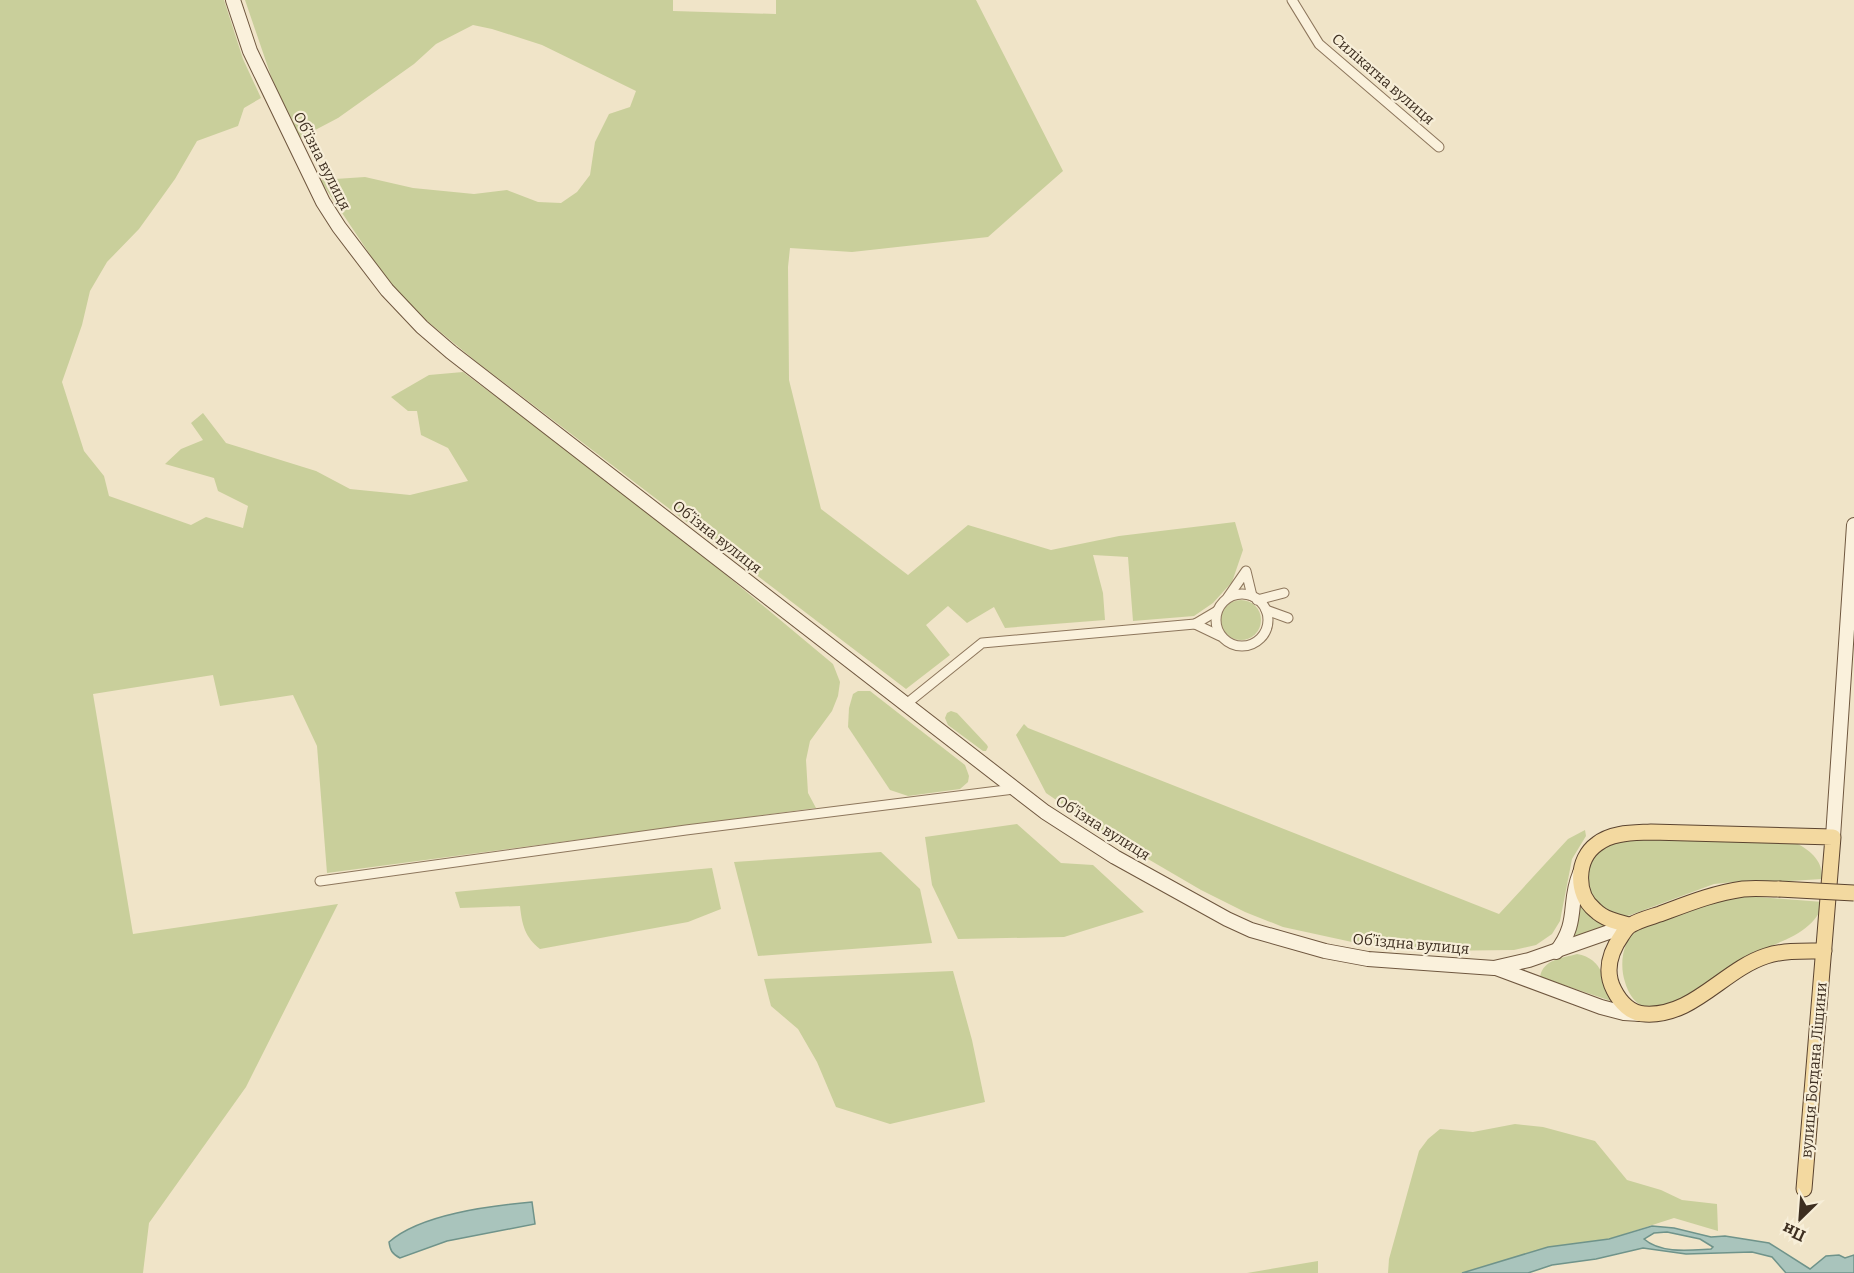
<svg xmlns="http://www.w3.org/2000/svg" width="1854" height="1273" font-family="Bitter,serif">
  <rect width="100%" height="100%" fill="#f0e4c8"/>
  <g fill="#c9cf9b">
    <polygon points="0,0 224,0 243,59 261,98 244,108 238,126 197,141 175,179 139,229 107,262 90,291 82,325 62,382 84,451 104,476 109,496 191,525 206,517 243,528 248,506 218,491 214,478 165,464 181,449 203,440 191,423 203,413 226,443 316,471 350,489 410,495 468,481 448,448 421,435 417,411 408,411 391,397 429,375 463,372 582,461 695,549 833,664 840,682 838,696 832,711 810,741 806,760 808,793 816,808 327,873 317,746 293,695 220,706 213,675 93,694 133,934 338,904 246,1087 149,1223 143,1273 0,1273"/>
    <polygon points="245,0 673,0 673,11 776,14 776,0 976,0 1063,171 988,237 852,252 790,248 788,267 789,380 821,509 908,575 968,525 1051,550 1119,536 1235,522 1243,550 1232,582 1213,603 1194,616 1133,621 1128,557 1093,555 1103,593 1105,620 1005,628 994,607 967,623 948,606 926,625 950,655 906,689 478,363 421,316 393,289 320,180 365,177 413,188 474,194 507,190 538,202 561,203 577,192 590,175 595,142 609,114 630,107 636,91 542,45 492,29 473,25 436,44 414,64 338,118 300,138 272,79"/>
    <circle cx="1241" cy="620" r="20"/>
    <polygon points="858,691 870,691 965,765 969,776 968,782 960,789 908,796 890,790 848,727 849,708 853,694"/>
    <polygon points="951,711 957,713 987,745 988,747 986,751 983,751 948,725 945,718 947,713"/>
    <polygon points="1024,724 1028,728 1499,914 1568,839 1585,830 1586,836 1572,859 1560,921 1552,934 1536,945 1514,950 1427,951 1352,942 1283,927 1245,912 1201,890 1112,838 1046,793 1016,735"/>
    <polygon points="1017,824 1061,863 1093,865 1144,912 1064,937 958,939 932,885 925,837"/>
    <path d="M1616 838 1794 842C1810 850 1823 860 1822 879L1772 882 1754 880 1714 884 1625 917 1601 909 1590 893 1587 871 1589 857Z"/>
    <polygon points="881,852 920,889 932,943 758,956 734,862"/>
    <path d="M712 868 721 909 688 922 540 949C525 937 522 925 520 906L460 908 455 892Z"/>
    <polygon points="1578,892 1611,927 1574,940 1576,927"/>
    <path d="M1744 896 1823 902C1820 912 1817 918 1809 925 1795 938 1778 942 1761 951 1737 965 1674 1014 1648 1008 1636 1006 1628 993 1625 982 1620 967 1621 943 1636 931 1640 928 1647 926 1652 924 1682 910 1712 903 1744 896Z"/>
    <path d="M1577 954C1604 959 1603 980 1611 1001L1540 977C1543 959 1563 958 1577 954Z"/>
    <polygon points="953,971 972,1040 985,1102 890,1124 836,1107 817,1062 798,1029 771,1006 764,979"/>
    <polygon points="1515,1124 1543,1127 1595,1141 1627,1180 1661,1190 1682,1200 1717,1204 1718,1231 1674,1218 1609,1239 1548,1247 1462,1273 1388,1273 1389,1259 1419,1151 1428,1139 1440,1129 1473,1132"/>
    <polygon points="1318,1261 1318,1273 1247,1273"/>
  </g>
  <g fill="#a9c4bc" stroke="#6f938a" stroke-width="1.5" fill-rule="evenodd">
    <path d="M532 1202 535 1224 447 1241 400 1258C392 1254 390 1250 389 1242 421 1214 490 1206 532 1202Z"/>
    <path d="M1652 1226 1674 1228 1711 1237 1725 1236 1769 1243 1810 1269 1826 1256 1839 1255 1845 1258 1854 1255V1273H1786L1772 1257 1752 1252 1686 1254 1643 1248 1596 1259 1552 1265 1528 1273H1462L1548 1247 1609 1239ZM1667 1232 1700 1239 1713 1247 1711 1249C1691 1250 1661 1254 1644 1239L1654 1233Z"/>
  </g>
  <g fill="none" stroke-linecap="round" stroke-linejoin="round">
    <g stroke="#8d765c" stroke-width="11">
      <g id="street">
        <polyline points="1292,0 1319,44 1439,147"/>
        <circle cx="1242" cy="620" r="26"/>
        <polyline points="1228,597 1246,571 1252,596"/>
        <polyline points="1257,600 1284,593"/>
        <polyline points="1266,610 1288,618"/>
        <polyline points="1217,611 1195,624 1220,636"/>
        <polyline points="905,705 982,643 1195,624"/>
        <polyline points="320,881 686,830 1014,789"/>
      </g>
    </g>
    <g stroke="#6f573f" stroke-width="16">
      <g id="secondary">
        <polyline points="233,0 250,51 323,202 339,227 387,290 422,327 451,352 1045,812 1115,857 1227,919 1251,930 1325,951 1368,959 1494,968 1529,960 1629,925"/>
        <polyline points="1833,837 1854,525"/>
        <path d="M1556 952C1580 921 1567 904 1580 873"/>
        <polyline points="1496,968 1601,1007 1624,1013 1640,1014"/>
      </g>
    </g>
    <g stroke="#5b4430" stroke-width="17">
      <g id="primary">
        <path d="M1779 889C1767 889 1755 888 1743 889 1714 893 1687 904 1660 914 1651 917 1639 920 1631 925 1627 927 1624 932 1622 935 1610 952 1604 971 1614 990 1620 1002 1631 1014 1645 1014 1693 1017 1723 970 1766 956 1784 950 1805 951 1824 951"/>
        <path d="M1629 925C1617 922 1604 919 1595 910 1575 894 1576 859 1597 844 1612 832 1634 833 1651 832L1833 837 1804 1189"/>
      </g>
    </g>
    <use href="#street" stroke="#faf1dc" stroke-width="9"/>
    <use href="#secondary" stroke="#faf1dc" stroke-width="14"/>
    <use href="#primary" stroke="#f3d9a0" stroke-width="15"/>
    <g stroke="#5b4430" stroke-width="17" stroke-linecap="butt">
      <polyline id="primary-bridge" points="1779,889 1854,893"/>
    </g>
    <use href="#primary-bridge" stroke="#f3d9a0" stroke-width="15"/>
  </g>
  <g text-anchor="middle" stroke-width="4.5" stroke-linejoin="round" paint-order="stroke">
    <g font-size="15" fill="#3d2e20" stroke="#f7eed8">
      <text transform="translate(1383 79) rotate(41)" y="5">Силікатна вулиця</text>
      <text transform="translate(322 161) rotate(63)" y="5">Об’їзна вулиця</text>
      <text transform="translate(717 537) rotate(38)" y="5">Об’їзна вулиця</text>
      <text transform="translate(1103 828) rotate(32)" y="5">Об’їзна вулиця</text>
      <text transform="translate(1411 944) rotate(5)" y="5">Об’їздна вулиця</text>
      <text transform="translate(1814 1070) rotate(-85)" y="5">вулиця Богдана Ліщини</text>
    </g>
  </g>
  <g transform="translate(1800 1219) rotate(205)" stroke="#f7eed8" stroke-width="4.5" paint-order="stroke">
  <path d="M0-4.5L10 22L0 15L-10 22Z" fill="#3d2e20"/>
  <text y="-9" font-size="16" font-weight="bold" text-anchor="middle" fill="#3d2e20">Пн</text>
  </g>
</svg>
